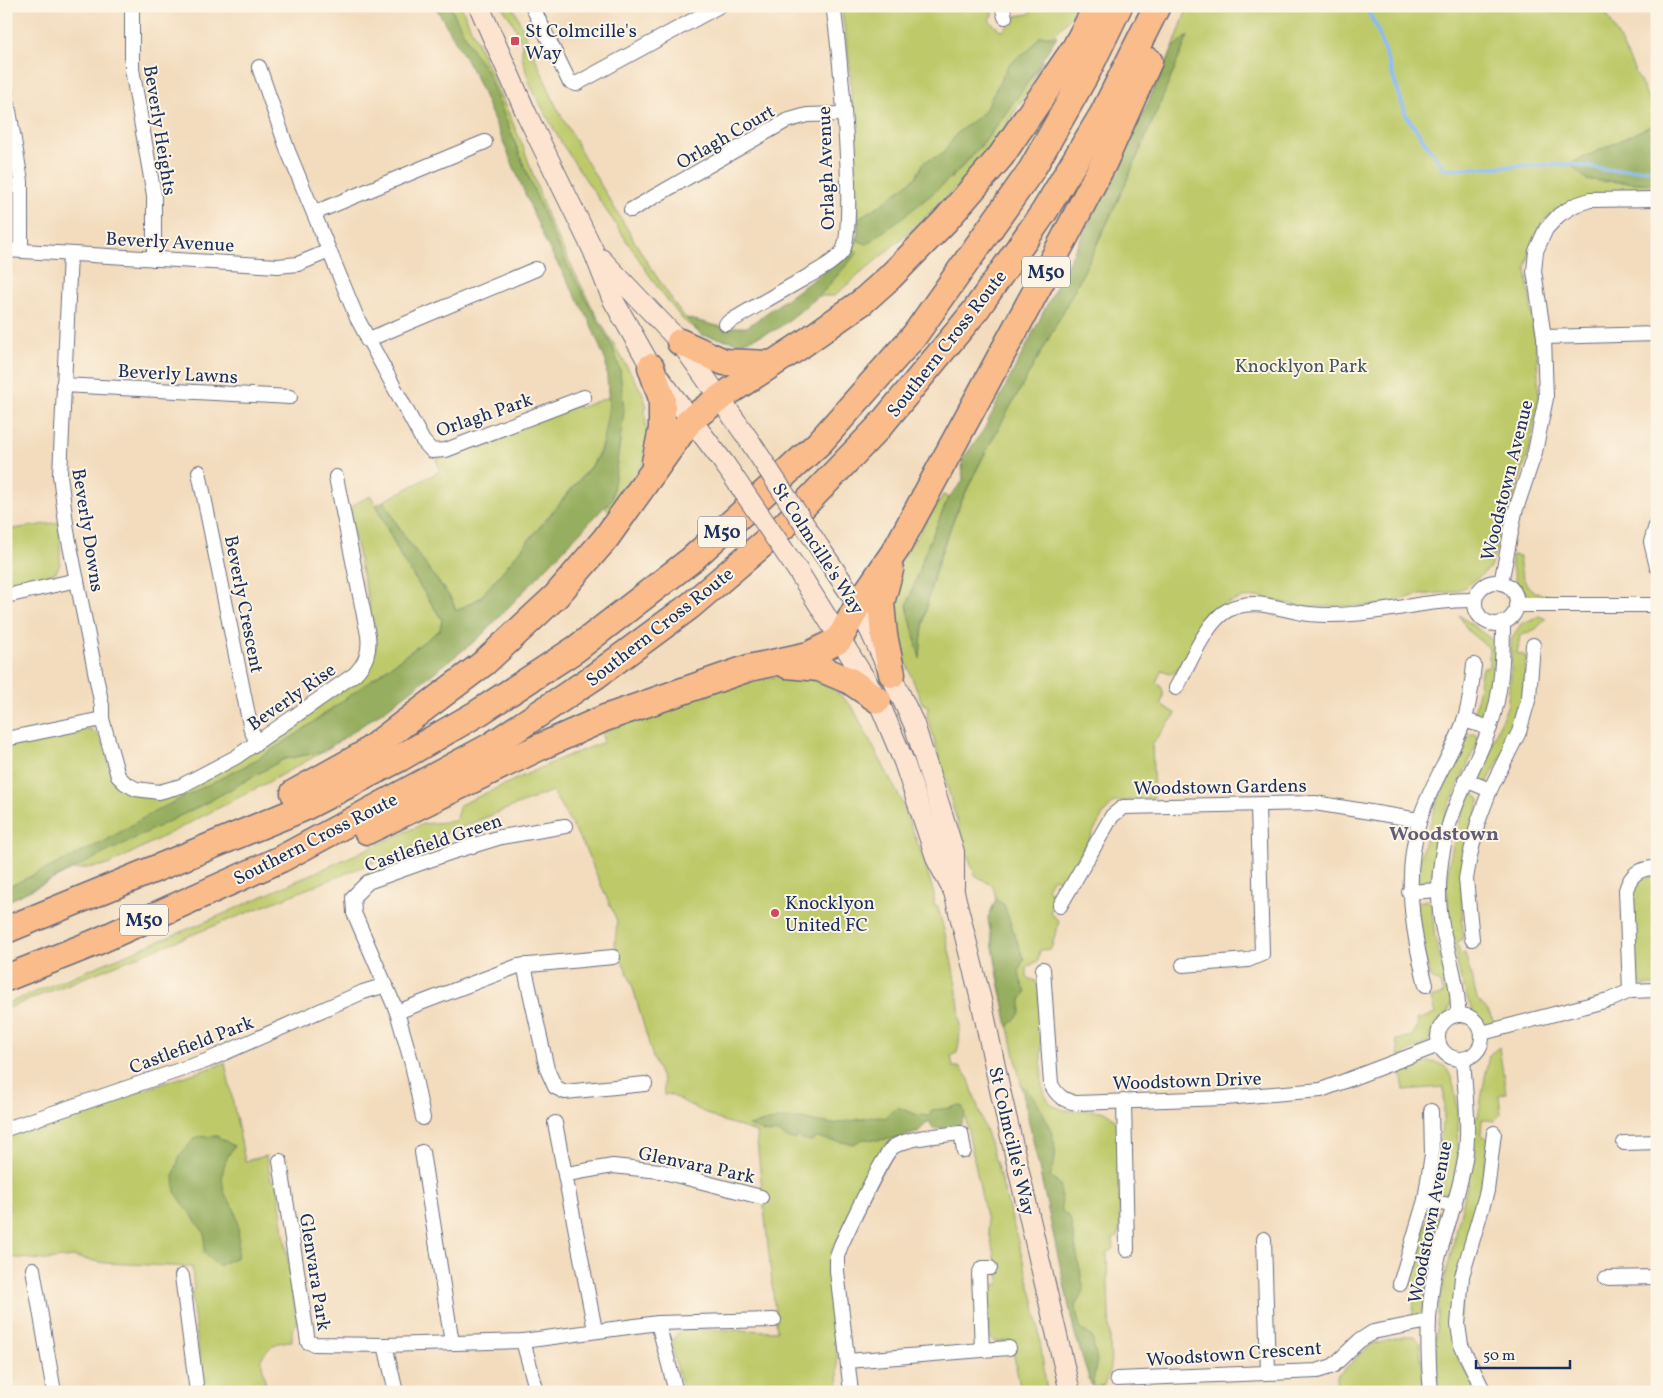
<svg xmlns="http://www.w3.org/2000/svg" width="1663" height="1398" font-family="Vollkorn,serif">
  <rect width="100%" height="100%" fill="#fcf5e5"/>
  <filter id="ink" filterUnits="userSpaceOnUse"><feTurbulence type="fractalNoise" baseFrequency=".02" numOctaves="2"/><feDisplacementMap in="SourceGraphic" scale="10" xChannelSelector="R" yChannelSelector="G"/><feConvolveMatrix kernelMatrix="1 2 1 2 8 2 1 2 1" color-interpolation-filters="sRGB"/></filter>
  <filter id="wash" filterUnits="userSpaceOnUse"><feTurbulence type="fractalNoise" baseFrequency=".0096" numOctaves="4" result="noise"/><feDisplacementMap in="SourceGraphic" scale="20" xChannelSelector="R" yChannelSelector="G"/><feGaussianBlur stdDeviation="1.12" result="paint"/><feColorMatrix in="noise" values="0 0 0 0 0 0 0 0 0 0 0 0 0 0 0 0 0 1.4 0 .05"/><feComposite in="paint" operator="in"/></filter>
  <g filter="url(#wash)">
    <rect width="100%" height="100%" fill="#f3dcbd"/>
    <g fill="#beca6b" stroke="#6c7c64">
      <polygon points="450,6 461,6 523,146 549,221 593,309 642,392 647,407 645,408 646,429 655,429 647,458 610,512 605,508 612,499 614,471 620,444 620,370 613,348 575,281 547,223 486,70 475,55"/>
      <polygon points="501,6 513,6 556,106 587,162 647,262 680,312 702,335 682,319 658,288 562,144 530,85 522,57 522,42 512,21"/>
      <path d="M841 6H991L992 15 989 20 1002 32 1016 16 1029 14 1036 6H1075L1070 17 1020 75 951 179 984 143 1044 60C1026 95 997 143 971 171 929 217 881 256 834 296H819L858 252 853 251 858 234 850 68Z"/>
      <path d="M1188 6H1603L1657 116V123L1571 164 1587 180 1657 184V193L1556 209 1543 222 1534 237 1526 268 1537 355 1539 399 1529 452 1490 568 1466 587 1452 592 1418 595 1376 606 1303 607 1259 597 1242 598 1226 604 1202 626 1178 669 1172 674 1162 670 1156 682C1165 689 1164 693 1161 704L1176 714 1152 744 1154 798 1114 802 1104 813 1067 878 1060 881 1053 878 1047 888 1056 898 1050 913 1059 921 1051 949 1040 950 1038 961 1027 967V978L1036 981 1039 987 1042 1086C1044 1090 1045 1096 1048 1100 1066 1125 1111 1093 1118 1129L1120 1229 1118 1237 1113 1239 1114 1248 1107 1254 1111 1369 1104 1385 1092 1387 1075 1334 998 977 988 918 996 899 993 886 975 875 964 846 927 715 928 706 922 703 896 637 894 601 897 593 899 564 943 495 949 497 925 552 907 606 920 657C928 529 1005 423 1062 313 1110 224 1150 130 1187 37L1173 48Z"/>
      <path d="M609 397C608 419 605 443 594 462L480 598 456 611 452 600 402 533 384 501 440 471 436 459 578 405 579 408Z"/>
      <path d="M371 496 402 559 442 620 440 630 297 734 251 763 200 790 206 803 284 759 323 752 259 787 108 865 72 870 6 902C6 889 10 845 6 836V745L81 729H90C123 747 86 794 157 797L360 678C372 666 376 654 376 637L350 516C350 503 361 501 371 496Z"/>
      <polygon points="60,522 60,564 56,572 40,578 6,584 6,530"/>
      <path d="M1512 555 1520 556C1518 573 1527 595 1547 595L1546 603C1522 596 1510 580 1512 555Z"/>
      <polygon points="1459,615 1495,642 1494,688 1484,721 1475,719 1474,716 1481,672 1483,668 1489,667 1489,648 1468,631"/>
      <polygon points="1539,616 1546,619 1536,629 1520,636 1517,653 1525,656 1526,659 1523,697 1513,734 1487,783 1479,781 1478,777 1507,707 1511,675 1511,639 1521,624"/>
      <path d="M800 674C822 683 838 690 853 708L900 798 923 857 934 894V906L937 905 939 911C949 949 967 1015 957 1053L951 1056 953 1067H959L968 1077 997 1165 1035 1304 1047 1392H1021L1011 1341 994 1342 989 1336 986 1292 990 1285 1000 1284 965 1116 762 1132 900 1138 883 1153 831 1252 839 1390 683 1392 672 1348C672 1339 676 1333 685 1329L777 1331 756 1132 717 1119 669 1094 664 1095 663 1081 653 1058 631 981 615 945 617 921 584 846 552 791 6 1009V1004L212 919 423 824 455 821 460 805 562 758 604 742 601 733C666 708 730 678 800 674Z"/>
      <path d="M1473 734H1476L1478 741 1445 815 1437 845 1431 882 1427 886 1421 885 1417 878C1424 829 1443 787 1465 742L1469 735Z"/>
      <path d="M1474 794 1480 799 1461 874 1463 935 1462 940 1457 942 1460 954 1465 953 1477 999 1488 1011 1496 1026C1489 1026 1484 1025 1479 1020 1460 1000 1445 910 1447 882 1449 855 1457 829 1466 803L1471 795Z"/>
      <path d="M1657 875V985H1642L1637 978C1636 954 1626 897 1640 879Z"/>
      <polygon points="1427,900 1431,903 1435,938 1452,1001 1448,1012 1439,1021 1428,1042 1399,1057 1396,1040 1412,1036 1418,1026 1417,1020 1435,1014 1431,998 1443,994 1440,983 1432,979 1425,960 1416,907 1419,902"/>
      <polygon points="1499,1047 1506,1093 1499,1095 1501,1114 1494,1121 1482,1119 1481,1134 1489,1140 1455,1346 1463,1368 1474,1382 1477,1392 1439,1392 1435,1345 1439,1303 1470,1174 1472,1119 1478,1117 1489,1055"/>
      <path d="M1426 1062C1432 1062 1439 1062 1444 1066 1463 1080 1463 1188 1445 1199L1437 1197C1432 1187 1441 1140 1442 1124L1444 1121V1087L1404 1090 1401 1071Z"/>
      <path d="M225 1063 245 1161 266 1156 271 1180 277 1183 297 1323 292 1330V1341C276 1342 270 1345 261 1359L267 1392H204L191 1292 194 1289 192 1267 105 1263 74 1257 45 1260 6 1257V1211L10 1209 6 1197V1136Z"/>
      <polygon points="1435,1211 1439,1212 1443,1219 1423,1309 1419,1317 1412,1322 1415,1289 1409,1281 1429,1213"/>
      <polygon points="1406,1336 1415,1336 1420,1343 1424,1392 1338,1392 1337,1376 1371,1345"/>
    </g>
    <g fill="#96ae5f" stroke="#586e5e">
      <polygon points="435,6 450,6 475,55 486,70 547,223 565,261 613,348 620,370 624,411 612,499 479,638 389,707 323,752 284,759 206,803 6,902 6,888 105,841 150,814 251,763 297,734 440,630 442,619 402,559 376,505 384,501 402,533 452,600 456,611 480,598 594,463 601,451 609,407 606,362 589,320 545,241 475,75"/>
      <path d="M1040 36H1057C1026 86 991 139 948 180 923 203 894 223 867 244L858 241V218L882 204 916 177 924 162 943 154 957 133 984 112 1009 64 1031 48Z"/>
      <path d="M1188 36C1150 129 1110 223 1063 312 1005 423 926 530 920 659L907 606 925 552 949 497 963 481 962 460 984 429 1124 153 1173 48Z"/>
      <polygon points="1657,123 1657,184 1587,180 1570,164"/>
      <polygon points="853,251 858,252 819,296 784,324 777,329 741,343 702,335 686,318 722,327 747,327"/>
      <path d="M996 899 1004 905 1024 960C1016 971 1020 980 1026 992L1021 1000V1012L1008 1027 988 918Z"/>
      <path d="M1021 1085C1038 1096 1058 1137 1055 1158 1055 1164 1052 1171 1050 1177L1060 1184 1062 1211 1070 1218 1084 1291 1075 1306 1080 1328 1092 1337 1097 1361 1092 1387 1075 1334Z"/>
      <path d="M959 1105 962 1106 965 1113 961 1124 938 1129 933 1128 929 1121 918 1132 900 1138 878 1140 863 1139 853 1144 817 1138 811 1141 801 1139 798 1135 796 1139C788 1139 784 1138 780 1132L769 1133 748 1126 778 1119H803L832 1124 878 1116 885 1118 897 1107 915 1114 929 1116 932 1110 950 1108Z"/>
      <path d="M217 1136 234 1146C224 1161 219 1175 225 1194 227 1200 233 1204 235 1211 240 1227 239 1241 237 1257L217 1266 204 1253 205 1234 175 1192 174 1175 180 1155 196 1137Z"/>
    </g>
    <g fill="none" stroke-linecap="round" stroke-linejoin="round">
      <polyline stroke="#87baf5" stroke-width="4" points="1365,6 1376,26 1406,115 1444,169 1570,164 1607,170 1657,169"/>
    </g>
  </g>
  <g filter="url(#ink)">
    <g fill="none" stroke-linecap="round" stroke-linejoin="round">
      <g stroke="#676c7f" stroke-width="16">
        <g id="street">
          <polyline points="132,6 132,69 154,195 154,259"/>
          <polyline points="532,6 569,81 576,84 719,6"/>
          <polyline points="1002,6 1005,17"/>
          <polyline points="259,67 288,151 357,318 423,441 432,451 446,450 584,397"/>
          <polyline points="6,93 21,181 21,250"/>
          <polyline points="631,210 786,121 807,115 843,114"/>
          <polyline points="314,213 485,142"/>
          <polyline points="6,250 278,266 298,264 329,251"/>
          <path d="M70 254 60 475 67 531 102 706V719L118 776 125 783 136 789 159 792 181 786 236 757 355 674C366 662 370 652 368 635L336 477"/>
          <path d="M726 324C752 308 779 293 805 278 817 271 834 263 842 252 858 231 839 41 833 6"/>
          <polyline points="1544,337 1657,334"/>
          <polyline points="367,340 536,269"/>
          <polyline points="63,385 290,397"/>
          <polyline points="199,472 251,730 257,742"/>
          <polyline points="1657,522 1651,542 1657,567"/>
          <circle cx="1496" cy="603" r="21"/>
          <polyline points="1501,583 1515,512 1535,452 1546,398 1544,337 1534,271 1536,251 1546,229 1559,215 1575,205 1590,200 1657,199"/>
          <polyline points="6,596 77,580"/>
          <polyline points="1516,605 1657,605"/>
          <path d="M1176 688C1189 666 1206 621 1228 610 1255 596 1282 611 1309 614 1365 620 1419 599 1475 600"/>
          <polyline points="1464,720 1490,728"/>
          <polyline points="6,739 102,719"/>
          <polyline points="1465,780 1490,790"/>
          <polyline points="1409,892 1438,890"/>
          <polyline points="1060,906 1112,816 1123,807 1315,803 1419,820"/>
          <polyline points="1472,939 1466,879 1470,856 1478,822 1490,790 1519,732 1529,697 1533,645"/>
          <polyline points="524,965 547,1069 555,1087 565,1092 645,1084"/>
          <polyline points="1183,965 1248,960 1262,954 1258,805"/>
          <path d="M1043 969 1051 1084C1057 1096 1063 1100 1076 1103L1225 1098 1321 1090 1439 1045"/>
          <path d="M1426 985C1412 930 1403 875 1420 819 1430 785 1452 755 1464 721 1470 705 1472 682 1474 665"/>
          <path d="M1630 991 1626 890C1631 873 1640 868 1657 868"/>
          <polyline points="397,1012 518,966 613,957"/>
          <circle cx="1460" cy="1037" r="22"/>
          <path d="M1458 1015C1459 986 1449 958 1443 930 1437 903 1438 877 1443 850 1450 806 1475 769 1490 727 1502 692 1503 659 1503 622"/>
          <polyline points="1482,1033 1612,999 1630,991 1657,990"/>
          <polyline points="1124,1101 1127,1250"/>
          <polyline points="423,1118 412,1064 397,1012 354,913 353,897 368,882 452,852 501,837 565,826"/>
          <polyline points="555,1123 595,1330"/>
          <polyline points="6,1129 206,1061 363,992 386,985"/>
          <polyline points="1624,1143 1657,1142"/>
          <polyline points="422,1152 452,1343"/>
          <polyline points="280,1161 308,1342 314,1344 385,1345"/>
          <polyline points="567,1174 613,1166 660,1171 761,1197"/>
          <polyline points="1425,1200 1455,1206"/>
          <polyline points="1264,1239 1268,1372"/>
          <polyline points="33,1269 54,1392"/>
          <polyline points="182,1276 197,1392"/>
          <polyline points="1606,1278 1657,1277"/>
          <polyline points="1400,1284 1425,1200 1432,1154 1431,1111"/>
          <polyline points="658,1323 676,1392"/>
          <polyline points="523,1341 537,1392"/>
          <polyline points="982,1350 1009,1348"/>
          <polyline points="848,1361 982,1350 979,1274 982,1268 990,1268"/>
          <polyline points="1117,1379 1317,1371 1333,1366 1359,1341 1373,1332 1429,1321"/>
          <polyline points="396,1392 385,1345 523,1341 658,1323 774,1320"/>
          <path d="M851 1392 837 1271V1256L841 1245C848 1230 884 1153 893 1147 912 1136 940 1136 961 1133L964 1151"/>
          <path d="M1431 1392C1427 1351 1427 1306 1436 1266 1445 1230 1459 1196 1465 1159 1470 1128 1465 1090 1463 1059"/>
          <polyline points="1484,1392 1461,1345 1458,1325 1462,1276 1487,1191 1494,1133"/>
        </g>
      </g>
      <g stroke="#676c7f" stroke-width="22">
        <g id="secondary">
          <polyline points="479,6 527,115 593,250 612,298 651,367 724,463"/>
          <polyline points="601,259 680,342 749,440"/>
          <polyline points="821,550 858,605 914,724 954,852 954,887"/>
          <polyline points="798,571 878,700 904,762 937,860 954,892 981,1000 1000,1090 1070,1392"/>
        </g>
      </g>
      <g stroke="#676c7f" stroke-width="29">
        <g id="highway">
          <polyline points="680,342 724,362 771,364"/>
          <polyline points="651,367 662,399 662,429 655,462"/>
          <polyline points="890,570 881,603 884,635 892,674"/>
          <polyline points="787,665 819,668 850,681 878,700"/>
          <polyline points="294,793 361,756 484,663 556,596 606,538 690,420 721,397 800,346 862,302 890,277 945,221 1001,156 1075,48 1097,6"/>
          <polyline points="367,831 540,747 605,718 749,668 809,655 839,640 858,605 897,548 1064,239 1104,162 1149,61"/>
          <polyline points="6,930 301,809 400,758 478,713 576,649 691,560 819,443 914,336 1032,169 1088,70 1119,6"/>
          <polyline points="6,978 94,943 281,859 489,747 594,677 690,606 785,525 879,427 975,311 1044,212 1103,114 1157,6"/>
        </g>
      </g>
      <use href="#street" stroke="#fff" stroke-width="14"/>
      <use href="#secondary" stroke="#fde4d1" stroke-width="20"/>
      <use href="#highway" stroke="#fabc8b" stroke-width="26"/>
      <g stroke="#676c7f" stroke-width="22" stroke-linecap="butt">
        <g id="secondary-bridge">
          <polyline points="749,440 821,550"/>
          <polyline points="724,463 798,571"/>
        </g>
      </g>
      <use href="#secondary-bridge" stroke="#fde4d1" stroke-width="20"/>
    </g>
  </g>
  <g fill="#d1495b" stroke="#fcf5e5" stroke-width="2">
    <rect x="510" y="36" width="10" height="10" rx="2.5"/>
    <circle cx="775" cy="913" r="5"/>
  </g>
  <g text-anchor="middle" stroke-width="4" stroke-linejoin="round" paint-order="stroke">
    <g fill="#fcf5e5" stroke="#5e6a86" stroke-width="1">
      <rect x="1022" y="256.5" width="48" height="31" rx="4"/>
      <rect x="698" y="516.5" width="48" height="31" rx="4"/>
      <rect x="120" y="904.5" width="48" height="31" rx="4"/>
    </g>
    <g font-size="18" font-weight="bold" fill="#1b2f5e">
      <text x="1046" y="278">M50</text>
      <text x="722" y="538">M50</text>
      <text x="144" y="926">M50</text>
    </g>
    <g font-size="19" fill="#1b2f5e" stroke="#fcf5e5" text-anchor="start">
      <text x="525" y="37">St Colmcille's<tspan x="525" dy="22">Way</tspan></text>
      <text x="785" y="909">Knocklyon<tspan x="785" dy="22">United FC</tspan></text>
    </g>
    <g font-size="19" fill="#1b2f5e" stroke="#fcf5e5">
      <text transform="translate(161 130) rotate(81)" y="7">Beverly Heights</text>
      <text transform="translate(725 136) rotate(-30)" y="7">Orlagh Court</text>
      <text transform="translate(825 168) rotate(-92)" y="7">Orlagh Avenue</text>
      <text transform="translate(170 241) rotate(3)" y="7">Beverly Avenue</text>
      <text transform="translate(946 343) rotate(-52)" y="7">Southern Cross Route</text>
      <text transform="translate(178 373) rotate(3)" y="7">Beverly Lawns</text>
      <text transform="translate(484 414) rotate(-19)" y="7">Orlagh Park</text>
      <text transform="translate(1506 480) rotate(-76)" y="7">Woodstown Avenue</text>
      <text transform="translate(89 530) rotate(81)" y="7">Beverly Downs</text>
      <text transform="translate(819 548) rotate(57)" y="7">St Colmcille's Way</text>
      <text transform="translate(245 604) rotate(79)" y="7">Beverly Crescent</text>
      <text transform="translate(659 626) rotate(-38)" y="7">Southern Cross Route</text>
      <text transform="translate(291 696) rotate(-35)" y="7">Beverly Rise</text>
      <text transform="translate(1220 786) rotate(-1)" y="7">Woodstown Gardens</text>
      <text transform="translate(315 838) rotate(-27)" y="7">Southern Cross Route</text>
      <text transform="translate(433 842) rotate(-19)" y="7">Castlefield Green</text>
      <text transform="translate(191 1044) rotate(-21)" y="7">Castlefield Park</text>
      <text transform="translate(1187 1080) rotate(-2)" y="7">Woodstown Drive</text>
      <text transform="translate(1013 1141) rotate(77)" y="7">St Colmcille's Way</text>
      <text transform="translate(697 1164) rotate(12)" y="7">Glenvara Park</text>
      <text transform="translate(1429 1222) rotate(-79)" y="7">Woodstown Avenue</text>
      <text transform="translate(316 1272) rotate(81)" y="7">Glenvara Park</text>
      <text transform="translate(1234 1353) rotate(-4)" y="7">Woodstown Crescent</text>
    </g>
    <g font-size="19" fill="#445661" stroke="#fcf5e5">
      <text x="1301" y="372">Knocklyon Park</text>
    </g>
    <g font-size="20" font-weight="bold" fill="#625c78" stroke="#fcf5e5">
      <text x="1444" y="840">Woodstown</text>
    </g>
  </g>
  <rect width="1663" height="1398" fill="none" stroke="#fcf5e5" stroke-width="25"/>
  <path d="M1476 1360v8h94v-8" fill="none" stroke="#1b2f5e" stroke-width="2.5"/>
  <text x="1483" y="1360" font-size="15" fill="#1b2f5e" stroke="#fcf5e5" stroke-width="4" paint-order="stroke">50 m</text>
</svg>
